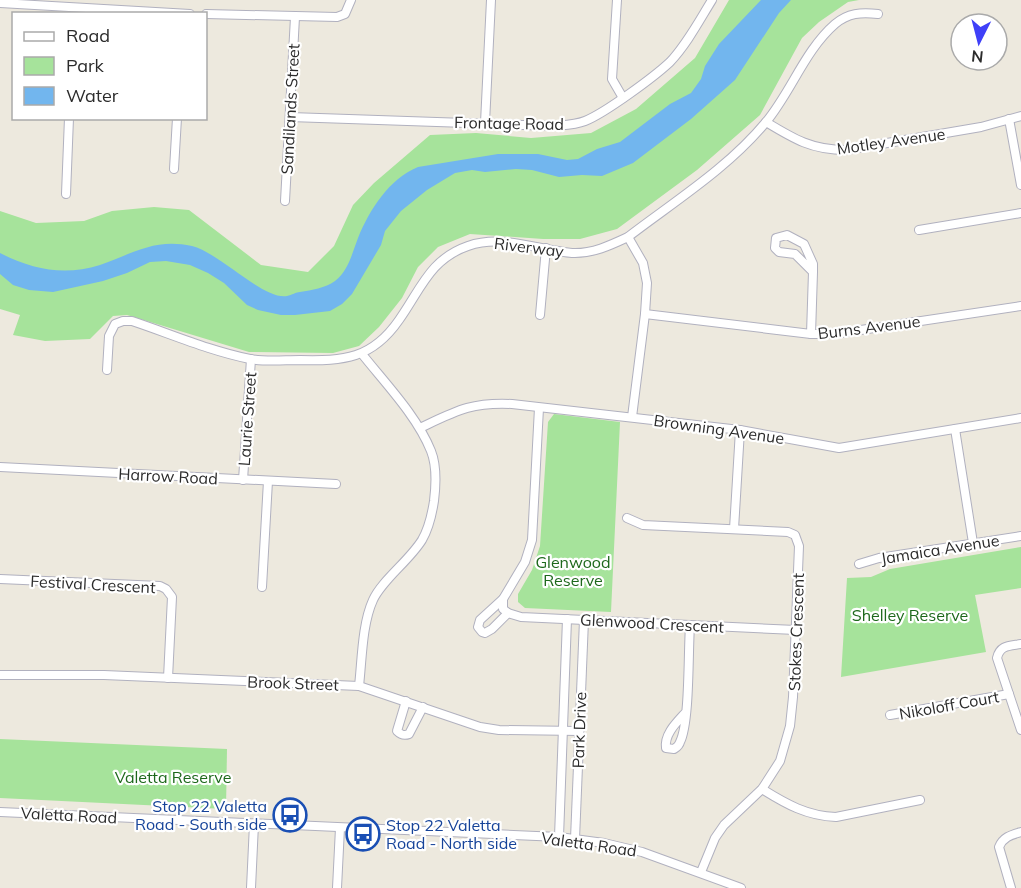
<svg xmlns="http://www.w3.org/2000/svg" width="1021" height="888" font-family="Mulish,sans-serif">
  <rect width="100%" height="100%" fill="#ede9de"/>
  <g fill="#a6e39b">
    <polygon points="729,0 859,0 848,2 819,22 802,38 760,115 697,170 617,229 580,239 543,239 470,234 438,247 418,267 402,298 379,327 359,346 333,353 249,352 127,315 113,316 90,339 45,341 13,335 20,315 0,309 0,211 36,223 84,221 112,211 154,207 189,210 261,265 308,272 334,246 353,205 374,183 430,135 476,133 531,138 591,133 636,109 695,58"/>
    <polygon points="554,414 620,422 611,612 525,608 518,602 518,594 532,570 540,546 548,422"/>
    <polygon points="1021,547 1021,588 975,595 986,652 841,677 847,578 871,577 890,569"/>
    <polygon points="0,739 227,749 226,809 0,798"/>
  </g>
  <path fill="#72b6ee" d="M761 0H791L779 13 735 80 691 119 633 163 602 176 582 175 559 177 532 170 516 169 485 172 472 170 455 173 427 190 401 211 385 231 381 245 352 294 342 304 330 311 295 315H281L258 310 247 305 224 283 208 273 190 265 166 261 150 262 127 273 103 281 53 292 29 290 13 285 0 274V253C33 270 65 276 100 265 134 253 155 238 192 246 220 253 263 300 287 296 292 295 296 292 300 292 312 290 325 288 335 281 349 270 352 253 358 238 370 209 389 179 418 167L498 154H538L567 160 578 159 597 149 620 142 670 104 691 93 701 79 705 66 719 44Z"/>
  <g fill="none" stroke-linecap="round" stroke-linejoin="round">
    <g stroke="#b1b1bf" stroke-width="10">
      <g id="minor">
        <polyline points="617,0 612,79 623,98"/>
        <polyline points="0,3 190,14"/>
        <polyline points="206,14 337,17 345,14 351,0"/>
        <path d="M290 117 553 126C564 125 575 125 585 121 605 113 654 77 670 62 687 44 699 21 712 0"/>
        <polyline points="1009,119 1021,185"/>
        <path d="M766 122C794 139 812 150 846 150L981 127 1021 116"/>
        <polyline points="485,123 491,0"/>
        <polyline points="174,169 177,118"/>
        <polyline points="66,194 69,118"/>
        <polyline points="285,201 295,17"/>
        <polyline points="919,230 1021,213"/>
        <polyline points="628,237 643,263 647,283 645,314 632,417"/>
        <polyline points="645,314 811,334 834,334 1021,306"/>
        <polyline points="540,315 546,248"/>
        <polyline points="811,334 813,272 795,254 779,252 775,248 776,238 787,235 804,244 813,264 813,272"/>
        <path d="M107 370 109 336 115 324 123 321H132C171 334 210 351 250 359 266 362 284 360 300 360 344 361 372 359 399 320 421 289 430 259 468 246 503 234 537 250 572 253 592 254 611 245 628 237 675 201 728 168 766 122 791 92 805 50 835 24 848 13 861 12 878 14"/>
        <polyline points="539,408 532,540 525,562 503,599 503,609 508,613 521,617 796,630"/>
        <path d="M420 428C456 411 471 402 512 404L740 430 839 448 1021 418"/>
        <polyline points="955,429 973,543"/>
        <polyline points="0,467 336,484"/>
        <polyline points="243,480 251,359"/>
        <polyline points="627,518 643,525 788,532 795,535 799,546 793,697 790,726 780,761 762,789 724,825 715,838 701,872"/>
        <polyline points="734,529 740,430"/>
        <polyline points="859,564 879,558 1021,536"/>
        <polyline points="0,579 160,586 166,589 172,597 168,678"/>
        <polyline points="262,587 268,481"/>
        <polyline points="503,599 480,620 478,627 482,632 485,633 492,629 508,613"/>
        <path d="M1021 644C1009 646 1000 645 997 658L1021 730"/>
        <polyline points="0,675 104,675 359,686 480,727 499,730 579,731"/>
        <path d="M359 686C362 660 362 624 373 600 382 580 409 561 422 540 429 528 432 514 434 501 436 485 437 466 431 451 417 416 385 383 362 354"/>
        <path d="M406 701 397 731C401 735 404 736 409 734L423 707"/>
        <path d="M686 712C677 722 664 734 666 748L674 749C677 747 679 746 680 742 690 722 688 652 690 626"/>
        <polyline points="890,715 1009,694"/>
        <path d="M762 789C786 804 807 816 836 817L920 800"/>
        <polyline points="0,812 559,837 604,843 642,852 741,888"/>
        <polyline points="559,837 567,619"/>
        <polyline points="575,839 584,620"/>
        <polyline points="251,888 254,824"/>
        <polyline points="337,888 340,828"/>
        <path d="M1011 888 999 847C1003 837 1011 835 1021 832"/>
      </g>
    </g>
    <use href="#minor" stroke="#fff" stroke-width="8"/>
  </g>
  <defs>
    <g id="bus-ring" transform="scale(1.725)"><circle r="9.5" fill="#fff" stroke="#1a4fb4" stroke-width="1.5"/><path d="M-5-6H5V4H4V6H2V4H-2V6H-4V4H-5ZM-3.5-4V0h7V-4ZM-3.5 1.2v1.5H-2V1.2ZM2 1.2v1.5H3.5V1.2Z" fill="#1a4fb4"/></g>
  </defs>
  <g fill-rule="evenodd">
    <use href="#bus-ring" x="290" y="815"/>
    <use href="#bus-ring" x="363" y="834"/>
  </g>
  <g text-anchor="middle" stroke-width="4.5" stroke-linejoin="round" paint-order="stroke">
    <g font-size="16" fill="#2b2b2b" stroke="#fff">
      <text transform="translate(290 109) rotate(-87)" y="6">Sandilands Street</text>
      <text transform="translate(509 123) rotate(1)" y="6">Frontage Road</text>
      <text transform="translate(891 141) rotate(-8)" y="6">Motley Avenue</text>
      <text transform="translate(529 247) rotate(7)" y="6">Riverway</text>
      <text transform="translate(869 327) rotate(-7)" y="6">Burns Avenue</text>
      <text transform="translate(247 419) rotate(-86)" y="6">Laurie Street</text>
      <text transform="translate(719 429) rotate(8)" y="6">Browning Avenue</text>
      <text transform="translate(168 476) rotate(3)" y="6">Harrow Road</text>
      <text transform="translate(940 549) rotate(-9)" y="6">Jamaica Avenue</text>
      <text transform="translate(93 584) rotate(3)" y="6">Festival Crescent</text>
      <text transform="translate(652 623) rotate(3)" y="6">Glenwood Crescent</text>
      <text transform="translate(796 632) rotate(-88)" y="6">Stokes Crescent</text>
      <text transform="translate(293 683) rotate(2)" y="6">Brook Street</text>
      <text transform="translate(949 705) rotate(-10)" y="6">Nikoloff Court</text>
      <text transform="translate(579 730) rotate(-88)" y="6">Park Drive</text>
      <text transform="translate(69 815) rotate(3)" y="6">Valetta Road</text>
      <text transform="translate(589 844) rotate(8)" y="6">Valetta Road</text>
    </g>
    <g font-size="16" fill="#1d681b" stroke="#fff">
      <text x="573" y="568">Glenwood<tspan x="573" dy="18">Reserve</tspan></text>
      <text x="910" y="621">Shelley Reserve</text>
      <text x="173" y="783">Valetta Reserve</text>
    </g>
    <g font-size="16" fill="#164399" stroke="#fff" text-anchor="end">
      <text x="267" y="812">Stop 22 Valetta<tspan x="267" dy="18">Road - South side</tspan></text>
      <text x="386" y="831" text-anchor="start">Stop 22 Valetta<tspan x="386" dy="18">Road - North side</tspan></text>
    </g>
  </g>
  <rect x="12" y="12" width="195" height="108" fill="#ffffff" stroke="#aaaaaa" stroke-width="1.5"/>
  <rect x="24" y="32" width="30" height="9" fill="#ffffff" stroke="#aaaaaa" stroke-width="1.5"/>
  <text x="66" y="42" font-size="18" fill="#2b2b2b">Road</text>
  <rect x="24" y="57" width="30" height="18" fill="#a6e39b" stroke="#aaaaaa" stroke-width="1.5"/>
  <text x="66" y="72" font-size="18" fill="#2b2b2b">Park</text>
  <rect x="24" y="87" width="30" height="18" fill="#72b6ee" stroke="#aaaaaa" stroke-width="1.5"/>
  <text x="66" y="102" font-size="18" fill="#2b2b2b">Water</text>
  <g transform="translate(979 42) rotate(186)"><circle r="28" fill="#ffffff" stroke="#aaaaaa" stroke-width="1.5"/>
  <path d="M0-4.5L10 22L0 15L-10 22Z" fill="#3f40f8"/>
  <text y="-9" font-size="16" font-weight="bold" text-anchor="middle" fill="#2b2b2b">N</text>
  </g>
</svg>
